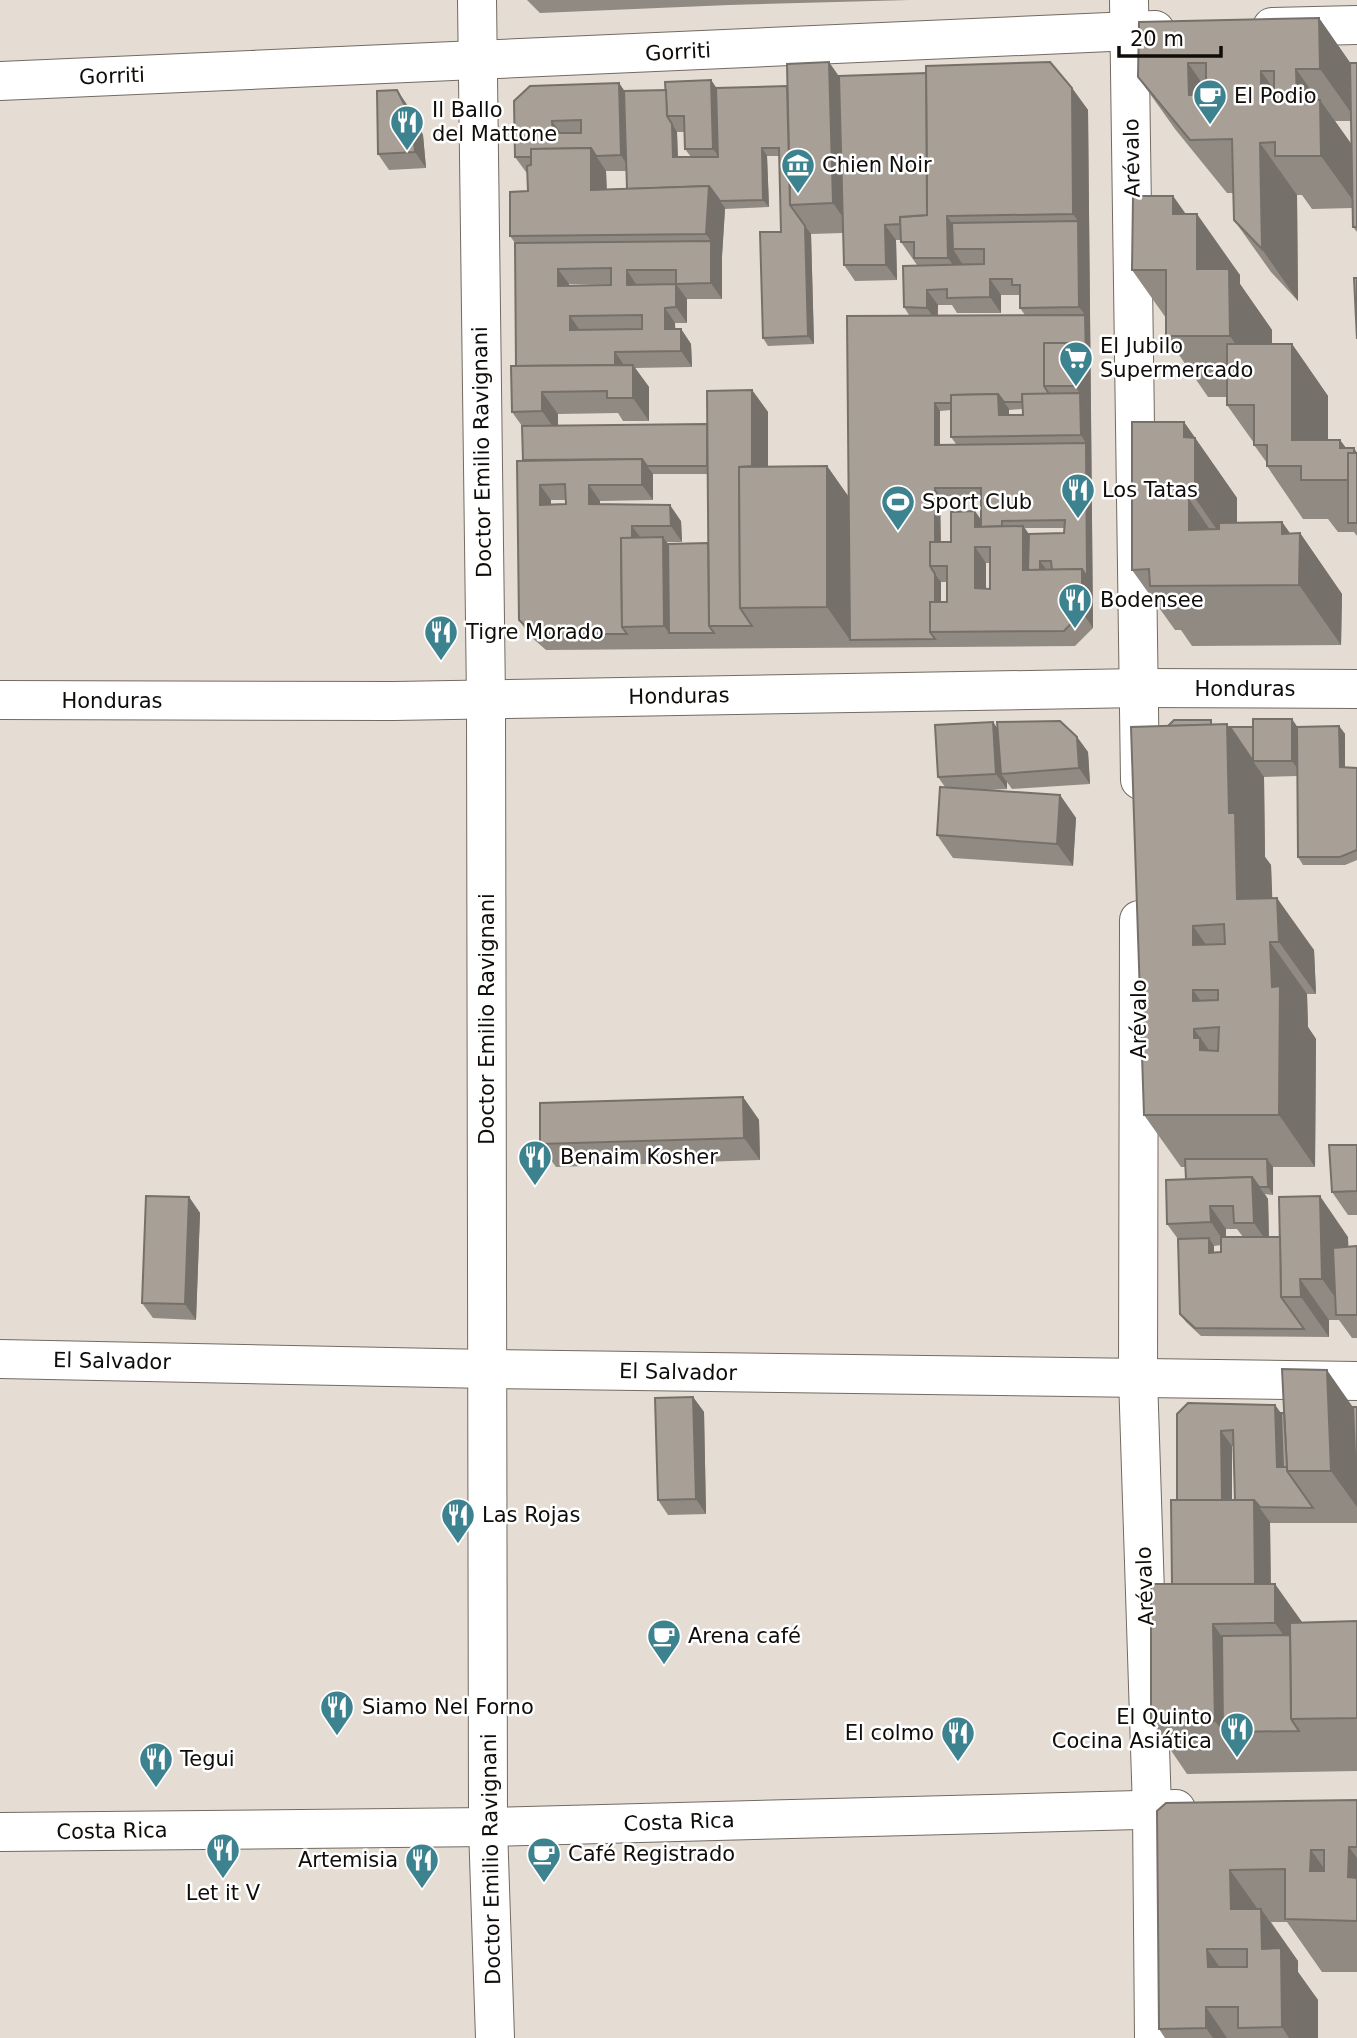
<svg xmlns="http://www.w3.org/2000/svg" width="1357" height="2038" font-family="'DejaVu Sans',sans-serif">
  <rect width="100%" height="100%" fill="#e5ddd3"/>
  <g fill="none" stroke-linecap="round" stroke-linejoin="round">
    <g stroke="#726b62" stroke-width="40">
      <g id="minor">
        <polyline points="477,0 486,699 488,1827 495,2038"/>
        <polyline points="1129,0 1140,780"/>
        <polyline points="1272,27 1357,25"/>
        <polyline points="0,81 1155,30"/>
        <polyline points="0,700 394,701 1140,688 1357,689"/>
        <polyline points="1139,920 1138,1377 1152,1809 1154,2038"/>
        <polyline points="0,1359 488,1369 1357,1381"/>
        <polyline points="0,1832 488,1827 1176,1809"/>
      </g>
    </g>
    <use href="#minor" stroke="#fff" stroke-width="38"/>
  </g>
  <g fill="#908a82" fill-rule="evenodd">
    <polygon points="527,0 910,0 729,5 540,13"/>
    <path d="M1319 18 1350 63H1357V232L1353 227V208L1312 209 1302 195H1297L1298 301 1271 272 1234 220 1233 193H1227L1175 129 1138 77ZM1335 121H1351L1352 145Z"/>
    <path d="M839 76 1072 88 1088 110 1093 628 1075 646 546 650 530 636 519 620 523 460 522 426 512 412 516 366 515 243 510 236 528 191V172H526L515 157 514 101 619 83 624 91 666 90 711 80 716 88 787 86ZM677 132H685V149L691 157H678ZM767 156H779L781 232 763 338 768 346 814 344 811 234 843 233 844 265 855 281 897 280 896 240H901V242L917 265 904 307 909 315 849 498 827 466H768V412L752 390 707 424 558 426V414L618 413 623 421H649V387L635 368 692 367 691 344 681 329H675V323H687V299H722V256L725 209 769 207ZM606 171H626L627 189H607ZM569 284H611L569 285ZM1001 295H1019L1020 308 1025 315H938V305H952L957 313H1001ZM1022 409 1023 415H1009V410ZM951 410V437L956 444 940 445V411ZM653 474H708V543L668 544 667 542H682L681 521 600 504V501L653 500ZM940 496H981V519L951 542H941ZM551 500H566V504L551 505ZM1025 528H1064V533L1029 534ZM986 563H990V589H986ZM941 582H947V602H941Z"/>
    <polygon points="408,106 423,135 426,168 389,170 378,154"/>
    <polygon points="1173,196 1186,214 1240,275 1240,284 1272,330 1272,344 1292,344 1328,396 1328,440 1340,440 1346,448 1357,453 1357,536 1354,532 1338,532 1328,519 1303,519 1267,466 1267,463 1254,445 1254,443 1227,405 1227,397 1208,397 1166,336 1166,318 1132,270"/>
    <polygon points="1184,422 1237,498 1237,523 1282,522 1290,533 1300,533 1342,594 1341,645 1192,646 1181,630 1175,630 1132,570"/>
    <polygon points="993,722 997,729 1077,737 1088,752 1090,784 1012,789 1007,782 1007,789 987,790 1060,795 1076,818 1073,866 953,858 937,835 945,787 938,777"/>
    <path d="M1214 725 1230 727 1339 726 1345 734V767L1357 768V860L1345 865H1303L1298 857 1297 776 1264 777 1265 857 1271 865 1272 898 1314 950 1316 994H1307L1308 1027 1316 1039 1315 1167H1273V1195L1265 1194 1268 1199 1269 1237H1348V1247L1357 1246V1338H1352L1339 1320H1329V1337L1201 1336 1186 1322 1180 1314 1178 1239 1167 1224 1186 1179V1167H1181L1144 1115ZM1226 1229H1237L1243 1237H1226ZM1221 1245V1252H1214V1246Z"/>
    <polygon points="743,1097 759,1120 760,1160 556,1167 540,1144"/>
    <polygon points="1357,1145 1357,1215 1348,1215 1332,1192"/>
    <polygon points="189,1197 200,1213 196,1320 153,1318 142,1303"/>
    <polygon points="693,1397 704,1412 706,1514 668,1515 658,1500"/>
    <path d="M1275 1405 1281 1413 1357 1407V1523H1270L1271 1584 1302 1622 1357 1621V1771L1187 1774 1151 1721 1172 1584 1177 1500V1414ZM1232 1446H1234L1235 1500H1232Z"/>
    <polygon points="1357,1800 1357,1972 1322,1972 1287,1922 1271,1922 1298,1961 1298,1972 1318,2000 1318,2038 1165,2038 1159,2029 1157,1811"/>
  </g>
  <g fill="#76706a">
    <polygon points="1319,18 1356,71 1357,121 1320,69"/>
    <polygon points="829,62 850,92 854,233 833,203"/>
    <polygon points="1188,63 1225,116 1189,95"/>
    <polygon points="1296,69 1320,103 1320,100 1357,152 1357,206 1321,156 1297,100"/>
    <polygon points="1261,71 1298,124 1261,97"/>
    <polygon points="711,80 722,96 724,164 713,149"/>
    <polygon points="619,83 630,99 631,171 621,155"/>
    <polygon points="1072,88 1088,110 1091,409 1075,386 1075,343 1085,315 1079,307 1078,221 1073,214"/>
    <polygon points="397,90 408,106 423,135 426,168 415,152"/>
    <polygon points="552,121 563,136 553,133"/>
    <polygon points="672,124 677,132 678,165 673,157"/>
    <polygon points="1260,143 1297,195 1298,301 1262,249"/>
    <polygon points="591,148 606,171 607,213 591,190"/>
    <polygon points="762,148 767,156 769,207 763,200"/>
    <polygon points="709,186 725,208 722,256 722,299 711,283 711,241 706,234"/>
    <polygon points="1173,196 1197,231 1197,214 1240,275 1240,284 1272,330 1272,397 1230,336 1197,269 1173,214"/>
    <polygon points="947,216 963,239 953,249 963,265 964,280 948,258"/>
    <polygon points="885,225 896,240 897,280 886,265"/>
    <polygon points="805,226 811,234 814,344 808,336"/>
    <polygon points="558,269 569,284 569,301 558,286"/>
    <polygon points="627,270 637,286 627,285"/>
    <polygon points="990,279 1001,295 1001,313 990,297"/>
    <polygon points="676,284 687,299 687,323 676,307"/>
    <polygon points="927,290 938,305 937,323 927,308"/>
    <polygon points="665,308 675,323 676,345 665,329"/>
    <polygon points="570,316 581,332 570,330"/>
    <polygon points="681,329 691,344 692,367 681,351"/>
    <polygon points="1292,344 1328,396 1328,480 1292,440"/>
    <polygon points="615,352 626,368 615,372"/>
    <polygon points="633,365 649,387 649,421 633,398"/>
    <polygon points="752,390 768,412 768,608 752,608"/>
    <polygon points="542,392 558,414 558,434 542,411"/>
    <polygon points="1080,393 1091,409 1093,628 1082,612 1082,569 1086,443 1081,435"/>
    <polygon points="998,394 1009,409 1009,431 999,415"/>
    <polygon points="935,403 940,411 940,453 935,445"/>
    <polygon points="1184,422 1237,498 1237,559 1195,498 1184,437"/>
    <polygon points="1340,440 1354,459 1354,448 1357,453 1357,484 1340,448"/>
    <polygon points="642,459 653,474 653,500 642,485"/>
    <polygon points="827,466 856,507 850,640 827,607"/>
    <polygon points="540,485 551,500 551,520 540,505"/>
    <polygon points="589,485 600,501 600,520 589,504"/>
    <polygon points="935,488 940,496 941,566 935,566"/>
    <polygon points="1189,499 1231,560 1189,530"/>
    <polygon points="670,505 681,521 682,542 671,526"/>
    <polygon points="975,511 986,527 975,527"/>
    <polygon points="1282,522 1299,547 1300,533 1342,594 1341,645 1299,585 1282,534"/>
    <polygon points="632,526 643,541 632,544"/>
    <polygon points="1023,526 1034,542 1028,578 1023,570"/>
    <polygon points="663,537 679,560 669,633 664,626"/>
    <polygon points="975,547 986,563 986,604 975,588"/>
    <polygon points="1040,561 1046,569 1041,578"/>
    <polygon points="935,574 941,582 941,632 935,632"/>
    <polygon points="1292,719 1303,735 1303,776 1292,761"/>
    <polygon points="993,722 1004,738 1001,774 1007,782 1007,789 996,774"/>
    <polygon points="1227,724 1264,777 1265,857 1271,865 1274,942 1270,942 1307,994 1308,1027 1316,1039 1315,1167 1279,1115 1272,987 1237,899 1229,813"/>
    <polygon points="1339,726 1345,734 1345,775 1340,767"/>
    <polygon points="1077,737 1088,752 1090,784 1079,768"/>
    <polygon points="1060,795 1076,818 1073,866 1057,844"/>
    <polygon points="1277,898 1314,950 1316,994 1279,942"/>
    <polygon points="1193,926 1229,978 1193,945"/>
    <polygon points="1193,990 1219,1027 1193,1001"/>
    <polygon points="1194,1029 1231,1081 1200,1050 1194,1038"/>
    <polygon points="743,1097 759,1120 760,1160 744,1138"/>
    <polygon points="1267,1159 1273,1167 1273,1195 1268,1187"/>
    <polygon points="1252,1177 1268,1199 1269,1245 1254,1223"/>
    <polygon points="1320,1196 1348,1237 1351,1315 1348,1315 1322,1279"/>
    <polygon points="189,1197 200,1213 196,1320 185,1304"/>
    <polygon points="1210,1206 1226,1229 1226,1245 1211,1222"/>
    <polygon points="1209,1238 1214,1246 1214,1261 1209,1253"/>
    <polygon points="1300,1279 1329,1320 1329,1337 1301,1297"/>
    <polygon points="1327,1370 1357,1413 1357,1507 1331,1471"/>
    <polygon points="693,1397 704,1412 706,1514 696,1499"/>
    <polygon points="1275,1405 1286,1421 1288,1475 1277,1467"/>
    <polygon points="1221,1431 1232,1446 1232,1522 1222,1507"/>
    <polygon points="1254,1500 1270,1522 1271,1623 1255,1613"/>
    <polygon points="1275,1584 1312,1636 1298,1656 1275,1623"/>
    <polygon points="1213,1624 1250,1677 1223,1732 1215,1721"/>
    <polygon points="1349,1847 1357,1858 1357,1890 1348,1877"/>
    <polygon points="1311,1850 1348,1902 1310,1871"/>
    <polygon points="1230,1870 1262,1915 1261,1909 1298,1961 1298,1972 1318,2000 1318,2038 1289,2038 1282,2027 1231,1909"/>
    <polygon points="1207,1949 1244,2002 1208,1967"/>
    <polygon points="1206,2007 1227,2038 1213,2038 1206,2028"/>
  </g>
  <g fill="#a8a097" stroke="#76706a" stroke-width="2" fill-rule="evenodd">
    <path d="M1319 18 1320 69H1296L1297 100H1320L1321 156H1275V142L1260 143 1262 249 1234 220 1232 139 1190 140 1138 77 1139 22ZM1188 63H1206V95H1189ZM1261 71H1274V97H1261Z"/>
    <polygon points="829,62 833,203 790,205 787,64"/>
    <polygon points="1050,62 1072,88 1073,214 947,216 948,258 914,258 914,242 901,242 900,217 927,215 926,66"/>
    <polygon points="1350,63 1357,63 1357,227 1353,227"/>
    <polygon points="926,73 927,215 900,217 900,224 885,225 886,265 844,265 839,76"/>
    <polygon points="711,80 713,149 685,149 684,116 667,116 665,82"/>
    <path d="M619 83 621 155 596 156 591 148 531 149V157H515L514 101 530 86ZM581 120V133H553L552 121Z"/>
    <polygon points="787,86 790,205 805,226 808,336 763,338 760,232 781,232 779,148 762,148 763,200 720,201 709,186 627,189 624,91 666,90 667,116 672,124 673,157 718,157 716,88"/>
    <polygon points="397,90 412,120 415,152 378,154 377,91"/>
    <polygon points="591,148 591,190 709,186 706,234 510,236 510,192 528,191 527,166 531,165 531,149"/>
    <polygon points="1133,196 1173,196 1173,214 1197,214 1197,269 1229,269 1230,336 1166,336 1166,270 1132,270"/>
    <polygon points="1078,221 1079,307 1020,308 1020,285 1012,285 1012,279 990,279 990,297 947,298 947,289 927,290 927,308 904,307 903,266 984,264 984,249 953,249 952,223"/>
    <path d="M711 241V283L676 284V270H627V285L676 284V307L665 308V329H681V351L615 352V365L516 366 515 243ZM611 268V285L558 286V269ZM642 315V329L570 330V316Z"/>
    <polygon points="1354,278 1357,278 1357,339"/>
    <polygon points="1085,315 1086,358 1075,343 1044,343 1044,386 1049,394 1022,394 1022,402 1004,402 998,394 951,395 951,403 935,403 935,445 1086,443 1087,577 1082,569 1052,570 1051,561 1040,561 1040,570 1028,570 1029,534 1064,533 1065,520 1002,521 1002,526 981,527 981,488 935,488 935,542 930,542 930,566 935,574 935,602 930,602 930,632 935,639 850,640 847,316"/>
    <rect x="1044" y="343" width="31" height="43"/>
    <polygon points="1227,344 1292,344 1292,440 1340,440 1340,448 1354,448 1354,453 1348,453 1348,480 1301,480 1301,466 1267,466 1267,445 1254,445 1254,405 1227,405"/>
    <polygon points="633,365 633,398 607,398 607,391 542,392 542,411 512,412 511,366"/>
    <polygon points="752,390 752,466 739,467 740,608 752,626 709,626 707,391"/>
    <polygon points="1080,393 1081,435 951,437 951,395 998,394 999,415 1023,415 1022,394"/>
    <polygon points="1132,422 1184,422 1184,437 1195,438 1195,498 1189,499 1189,530 1219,529 1219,523 1282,522 1282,534 1300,533 1299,585 1150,586 1149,569 1132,570"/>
    <polygon points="707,424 707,466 647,466 642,459 523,460 522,426"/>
    <rect x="1348" y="453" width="9" height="70"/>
    <path d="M642 459V485H589V504L670 505 671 526H632V538H621L622 627 627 634H535L519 620 517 461ZM565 484 566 504 540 505V485Z"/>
    <polygon points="827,466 827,607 740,608 739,467"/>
    <path d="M975 511V527L1023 526V570L1082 569V612L1064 631 930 632V602H947V566H930V542H951V512ZM975 547H990V589L975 588Z"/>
    <polygon points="663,537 664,626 622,627 621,538"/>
    <polygon points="708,543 709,626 714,633 669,633 668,544"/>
    <rect x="1253" y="719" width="39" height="42"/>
    <polygon points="1174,720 1211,720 1211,725 1168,726"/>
    <polygon points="1060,721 1077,737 1079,768 1001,774 997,722"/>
    <polygon points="993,722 996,774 938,777 935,725"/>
    <path d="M1227 724 1229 813H1235L1237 899 1277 898 1279 942H1270L1272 987 1280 986 1279 1115H1144L1131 727ZM1224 924 1225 944 1193 945V926ZM1193 990H1218V1000L1193 1001ZM1219 1027 1218 1051 1200 1050V1038H1194V1029Z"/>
    <polygon points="1339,726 1340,767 1357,768 1357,850 1340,857 1298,857 1297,727"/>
    <polygon points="1230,727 1253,727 1253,761"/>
    <polygon points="940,787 1060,795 1057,844 937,835"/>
    <polygon points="743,1097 744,1138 540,1144 540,1103"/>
    <polygon points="1329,1145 1357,1145 1357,1191 1332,1192"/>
    <polygon points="1185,1159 1267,1159 1268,1187 1259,1187 1252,1177 1186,1179"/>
    <polygon points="1252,1177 1254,1223 1234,1223 1233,1206 1210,1206 1211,1222 1167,1224 1166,1180"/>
    <polygon points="146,1196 189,1197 185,1304 142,1303"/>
    <polygon points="1320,1196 1322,1279 1300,1279 1301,1297 1281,1297 1279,1197"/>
    <polygon points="1221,1237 1280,1237 1281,1297 1304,1329 1195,1328 1180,1314 1178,1239 1209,1238 1209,1253 1221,1252"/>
    <polygon points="1357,1246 1357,1315 1336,1315 1333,1248"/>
    <polygon points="1282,1369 1327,1370 1331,1471 1287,1471"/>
    <polygon points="693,1397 696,1499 658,1500 655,1398"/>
    <polygon points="1188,1403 1275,1405 1277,1467 1287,1467 1287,1471 1313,1508 1260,1507 1254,1500 1235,1500 1233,1430 1221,1431 1222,1500 1177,1500 1177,1414"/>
    <polygon points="1353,1407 1357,1407 1357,1502"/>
    <polygon points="1281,1413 1284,1413 1287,1467 1283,1467"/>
    <polygon points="1171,1500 1254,1500 1255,1584 1172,1584"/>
    <polygon points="1151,1584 1275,1584 1275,1623 1213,1624 1215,1721 1151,1721"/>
    <polygon points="1357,1621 1357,1718 1291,1719 1290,1623"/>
    <polygon points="1290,1635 1291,1719 1299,1731 1223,1732 1222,1636"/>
    <path d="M1357 1800V1847H1349L1348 1877 1357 1878V1921L1285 1919V1869L1230 1870 1231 1909H1261L1262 1949 1281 1948 1282 2027 1238 2028V2007H1206V2028L1159 2029 1157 1811 1166 1803ZM1311 1850H1324V1871H1310ZM1207 1949H1247V1967H1208Z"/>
  </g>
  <defs>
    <g id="cafe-pin" transform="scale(1.75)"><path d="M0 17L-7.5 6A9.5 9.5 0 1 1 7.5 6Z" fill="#3d828f" stroke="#fff"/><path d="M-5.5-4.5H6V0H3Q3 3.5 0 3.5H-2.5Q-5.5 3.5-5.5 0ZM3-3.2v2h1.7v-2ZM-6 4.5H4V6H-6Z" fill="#fff"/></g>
    <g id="restaurant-pin" transform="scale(1.75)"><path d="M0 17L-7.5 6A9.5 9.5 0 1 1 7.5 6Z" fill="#3d828f" stroke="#fff"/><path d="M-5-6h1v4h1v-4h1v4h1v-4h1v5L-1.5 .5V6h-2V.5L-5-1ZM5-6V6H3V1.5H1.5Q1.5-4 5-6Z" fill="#fff"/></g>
    <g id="museum-pin" transform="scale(1.75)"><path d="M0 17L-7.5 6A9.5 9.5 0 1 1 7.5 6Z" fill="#3d828f" stroke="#fff"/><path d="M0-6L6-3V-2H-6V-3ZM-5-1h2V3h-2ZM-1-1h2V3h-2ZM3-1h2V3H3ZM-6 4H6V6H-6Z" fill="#fff"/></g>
    <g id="supermarket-pin" transform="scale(1.75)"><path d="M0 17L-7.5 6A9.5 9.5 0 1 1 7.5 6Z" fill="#3d828f" stroke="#fff"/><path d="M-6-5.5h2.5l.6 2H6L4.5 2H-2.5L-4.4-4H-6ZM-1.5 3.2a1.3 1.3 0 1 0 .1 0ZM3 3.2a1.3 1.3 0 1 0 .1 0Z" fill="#fff"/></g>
    <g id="stadium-pin" transform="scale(1.75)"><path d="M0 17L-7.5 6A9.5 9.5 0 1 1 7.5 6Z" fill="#3d828f" stroke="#fff"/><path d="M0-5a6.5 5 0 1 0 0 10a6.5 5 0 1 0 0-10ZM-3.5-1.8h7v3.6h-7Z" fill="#fff"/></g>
  </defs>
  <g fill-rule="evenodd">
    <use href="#cafe-pin" x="1210" y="96"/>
    <use href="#restaurant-pin" x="407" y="122"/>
    <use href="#museum-pin" x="798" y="165"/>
    <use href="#supermarket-pin" x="1076" y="358"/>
    <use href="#restaurant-pin" x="1078" y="490"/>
    <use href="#stadium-pin" x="898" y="502"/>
    <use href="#restaurant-pin" x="1075" y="600"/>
    <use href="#restaurant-pin" x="441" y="632"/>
    <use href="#restaurant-pin" x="535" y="1157"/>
    <use href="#restaurant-pin" x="458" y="1515"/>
    <use href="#cafe-pin" x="664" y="1636"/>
    <use href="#restaurant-pin" x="337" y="1707"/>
    <use href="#restaurant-pin" x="1237" y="1729"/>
    <use href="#restaurant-pin" x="958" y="1733"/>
    <use href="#restaurant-pin" x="156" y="1759"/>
    <use href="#restaurant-pin" x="223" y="1850"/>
    <use href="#cafe-pin" x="544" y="1854"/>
    <use href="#restaurant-pin" x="422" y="1860"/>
  </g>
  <g text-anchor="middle" stroke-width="5" stroke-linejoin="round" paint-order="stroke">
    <g font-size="21" fill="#0f0c09" stroke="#fff">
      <text transform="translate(678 52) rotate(-3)" y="7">Gorriti</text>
      <text transform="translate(112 76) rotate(-2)" y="7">Gorriti</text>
      <text transform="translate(1132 158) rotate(-91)" y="7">Arévalo</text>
      <text transform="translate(482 452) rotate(-91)" y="7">Doctor Emilio Ravignani</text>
      <text x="1245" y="696">Honduras</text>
      <text transform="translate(679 696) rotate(-1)" y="7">Honduras</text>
      <text x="112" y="708">Honduras</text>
      <text transform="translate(487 1019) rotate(-90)" y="7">Doctor Emilio Ravignani</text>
      <text transform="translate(1139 1019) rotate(-90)" y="7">Arévalo</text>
      <text transform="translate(112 1361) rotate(1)" y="7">El Salvador</text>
      <text transform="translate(678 1372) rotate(1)" y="7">El Salvador</text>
      <text transform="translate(1145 1586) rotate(-92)" y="7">Arévalo</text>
      <text transform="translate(679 1822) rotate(-2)" y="7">Costa Rica</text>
      <text transform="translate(112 1831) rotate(-1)" y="7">Costa Rica</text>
      <text transform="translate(491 1859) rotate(-91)" y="7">Doctor Emilio Ravignani</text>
    </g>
    <g font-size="21" fill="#0f0c09" stroke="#fff" text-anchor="start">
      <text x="1234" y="103">El Podio</text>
      <text x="432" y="117">Il Ballo<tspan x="432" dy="24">del Mattone</tspan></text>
      <text x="822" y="172">Chien Noir</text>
      <text x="1100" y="353">El Jubilo<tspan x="1100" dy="24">Supermercado</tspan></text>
      <text x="1102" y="497">Los Tatas</text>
      <text x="922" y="509">Sport Club</text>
      <text x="1100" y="607">Bodensee</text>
      <text x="466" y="639">Tigre Morado</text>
      <text x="560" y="1164">Benaim Kosher</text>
      <text x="482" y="1522">Las Rojas</text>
      <text x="688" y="1643">Arena café</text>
      <text x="362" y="1714">Siamo Nel Forno</text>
      <text x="1212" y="1724" text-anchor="end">El Quinto<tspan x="1212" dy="24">Cocina Asiática</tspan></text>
      <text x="934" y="1740" text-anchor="end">El colmo</text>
      <text x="180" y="1766">Tegui</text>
      <text x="568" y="1861">Café Registrado</text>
      <text x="398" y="1867" text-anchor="end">Artemisia</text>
      <text x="223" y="1900" text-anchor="middle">Let it V</text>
    </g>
  </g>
  <path d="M1119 46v10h102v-10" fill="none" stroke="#0f0c09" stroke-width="3.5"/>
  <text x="1130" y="46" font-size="21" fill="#0f0c09" stroke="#ffffff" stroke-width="5" paint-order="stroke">20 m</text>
</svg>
